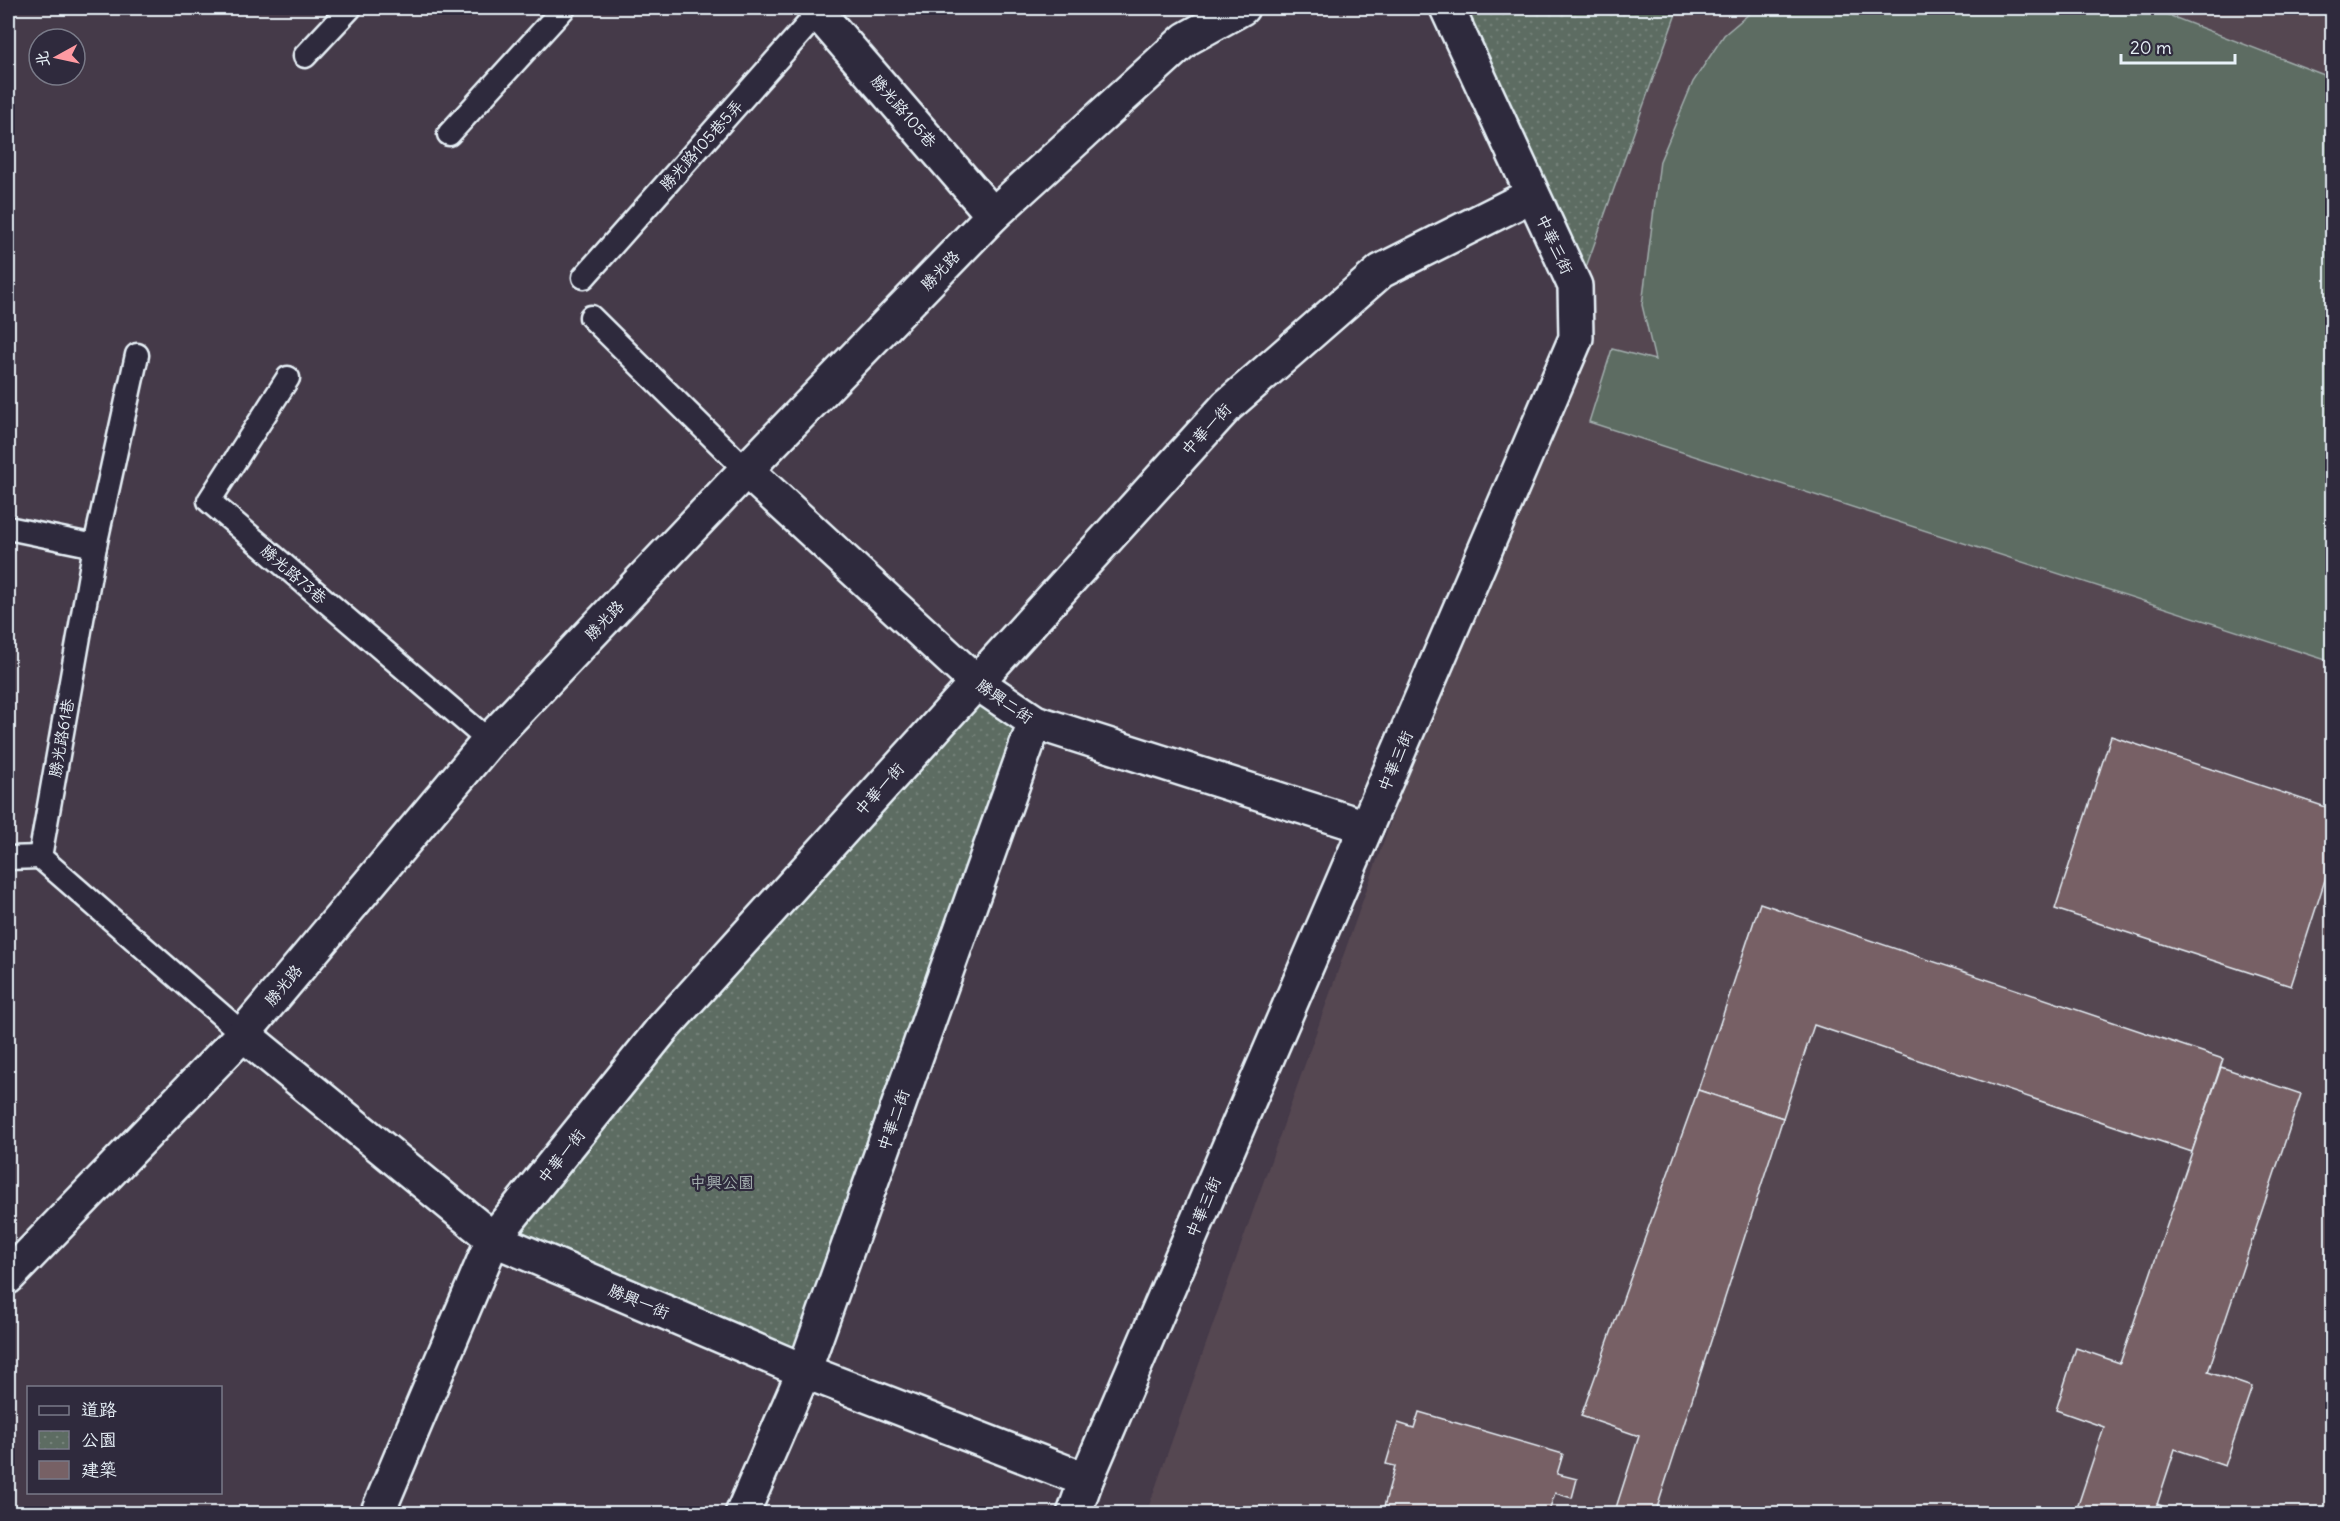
<svg xmlns="http://www.w3.org/2000/svg" width="2340" height="1521" font-family="Delius,'LXGW WenKai TC',sans-serif">
  <defs>
    <pattern id="park-dots" width="8" height="8" patternUnits="userSpaceOnUse" patternTransform="scale(1.5)"><rect width="8" height="8" fill="#5d6c62"/><path d="M2 2h.1M6 6h.1" fill="none" stroke="#748179" stroke-width="1.8" stroke-linecap="round"/></pattern>
  </defs>
  <rect width="100%" height="100%" fill="#453a49"/>
  <filter id="ink" filterUnits="userSpaceOnUse"><feTurbulence type="fractalNoise" baseFrequency=".0167" numOctaves="2"/><feDisplacementMap in="SourceGraphic" scale="12" xChannelSelector="R" yChannelSelector="G"/><feConvolveMatrix kernelMatrix="1 2 1 2 8 2 1 2 1" color-interpolation-filters="sRGB"/></filter>
  <g filter="url(#ink)">
    <polygon fill="#544651" points="1678,8 2298,8 2332,20 2332,1513 1146,1514"/>
    <polygon fill="#5d6c62" stroke="#a2aead" stroke-width="1.5" points="1756,8 2150,8 2332,78 2332,662 1589,422 1612,349 1655,360 1642,305 1660,161 1693,82 1724,35"/>
    <g fill="url(#park-dots)" stroke="#a2aead" stroke-width="1.5">
      <polygon points="1461,8 1678,8 1578,290"/>
      <polygon points="980,699 1020,729 795,1349 511,1232 678,1033"/>
    </g>
    <g fill="#776165" stroke="#e8f1f8" stroke-width="1.5">
      <polygon points="2111,736 2332,809 2332,858 2291,986 2055,909"/>
      <polygon points="1760,903 2223,1059 2192,1152 1814,1025 1783,1118 1698,1090"/>
      <polygon points="2221,1067 2301,1094 2208,1372 2252,1387 2225,1466 2175,1449 2154,1514 2075,1514 2104,1427 2056,1410 2076,1348 2120,1363"/>
      <polygon points="1698,1090 1783,1118 1657,1508 1674,1514 1614,1514 1639,1436 1581,1416"/>
      <polygon points="1419,1412 1563,1454 1557,1474 1577,1479 1572,1498 1555,1493 1548,1514 1382,1514 1395,1466 1386,1464 1398,1423 1414,1428"/>
      <polygon points="2157,1504 2183,1514 2154,1514"/>
    </g>
    <g fill="none" stroke-linecap="round" stroke-linejoin="round">
      <g stroke="#e8f1f8" stroke-width="27">
        <g id="lane">
          <polyline points="305,56 350,8"/>
          <polyline points="449,134 564,8"/>
          <polyline points="584,277 819,12"/>
          <polyline points="591,317 746,470"/>
          <polyline points="137,355 95,546 40,857 243,1034"/>
          <polyline points="288,378 209,501 489,741"/>
          <polyline points="8,528 95,546"/>
          <polyline points="8,858 40,857"/>
        </g>
      </g>
      <g stroke="#e8f1f8" stroke-width="38">
        <g id="street">
          <polyline points="814,8 993,215"/>
          <polyline points="746,470 976,682 1035,722 1366,827"/>
          <polyline points="243,1034 493,1239 804,1371 1086,1480"/>
          <polyline points="8,1277 243,1034 489,741 746,470 993,215 1186,39 1242,8"/>
          <polyline points="377,1514 493,1239 663,1028 1227,406 1381,271 1532,195"/>
          <polyline points="742,1514 804,1371 1035,722"/>
          <polyline points="1074,1514 1086,1480 1576,338 1575,286 1447,8"/>
        </g>
      </g>
      <use href="#lane" stroke="#2f2a3d" stroke-width="22"/>
      <use href="#street" stroke="#2f2a3d" stroke-width="33"/>
    </g>
  </g>
  <g text-anchor="middle" stroke-width="4.5" stroke-linejoin="round" paint-order="stroke">
    <g font-size="16" fill="#e8f1f8" stroke="#2f2a3d">
      <text transform="translate(904 111) rotate(49)" y="6">勝光路105巷</text>
      <text transform="translate(701 145) rotate(-48)" y="6">勝光路105巷5弄</text>
      <text transform="translate(1555 244) rotate(65)" y="6">中華三街</text>
      <text transform="translate(940 270) rotate(-46)" y="6">勝光路</text>
      <text transform="translate(1206 429) rotate(-47)" y="6">中華一街</text>
      <text transform="translate(294 574) rotate(41)" y="6">勝光路73巷</text>
      <text transform="translate(604 620) rotate(-46)" y="6">勝光路</text>
      <text transform="translate(1005 701) rotate(35)" y="6">勝興二街</text>
      <text transform="translate(61 738) rotate(-80)" y="6">勝光路61巷</text>
      <text transform="translate(1395 761) rotate(-67)" y="6">中華三街</text>
      <text transform="translate(879 789) rotate(-48)" y="6">中華一街</text>
      <text transform="translate(283 985) rotate(-50)" y="6">勝光路</text>
      <text transform="translate(893 1120) rotate(-70)" y="6">中華二街</text>
      <text transform="translate(561 1156) rotate(-51)" y="6">中華一街</text>
      <text transform="translate(1203 1207) rotate(-67)" y="6">中華三街</text>
      <text transform="translate(639 1301) rotate(23)" y="6">勝興一街</text>
    </g>
    <g font-size="16" fill="#a9b5b4" stroke="#2f2a3d">
      <text x="722" y="1188">中興公園</text>
    </g>
  </g>
  <rect width="2340" height="1521" fill="none" stroke="#2f2a3d" stroke-width="30"/>
  <rect x="15" y="15" width="2310" height="1491" fill="none" stroke="#e8f1f8" stroke-width="2" filter="url(#ink)"/>
  <rect x="27" y="1386" width="195" height="108" fill="#2f2a3d" stroke="#797a88" stroke-width="1.5"/>
  <rect x="39" y="1406" width="30" height="9" fill="#2f2a3d" stroke="#797a88" stroke-width="1.5"/>
  <text x="81" y="1416" font-size="18" fill="#e8f1f8">道路</text>
  <rect x="39" y="1431" width="30" height="18" fill="url(#park-dots)" stroke="#797a88" stroke-width="1.5"/>
  <text x="81" y="1446" font-size="18" fill="#e8f1f8">公園</text>
  <rect x="39" y="1461" width="30" height="18" fill="#776165" stroke="#797a88" stroke-width="1.5"/>
  <text x="81" y="1476" font-size="18" fill="#e8f1f8">建築</text>
  <g transform="translate(57 57) rotate(262)"><circle r="28" fill="#2f2a3d" stroke="#797a88" stroke-width="1.5"/>
  <path d="M0-4.5L10 22L0 15L-10 22Z" fill="#ff9aa2"/>
  <text y="-9" font-size="16" font-weight="bold" text-anchor="middle" fill="#e8f1f8">北</text>
  </g>
  <path d="M2121 54v9h114v-9" fill="none" stroke="#e8f1f8" stroke-width="3"/>
  <text x="2130" y="54" font-size="18" fill="#e8f1f8" stroke="#2f2a3d" stroke-width="4.5" paint-order="stroke">20 m</text>
</svg>
